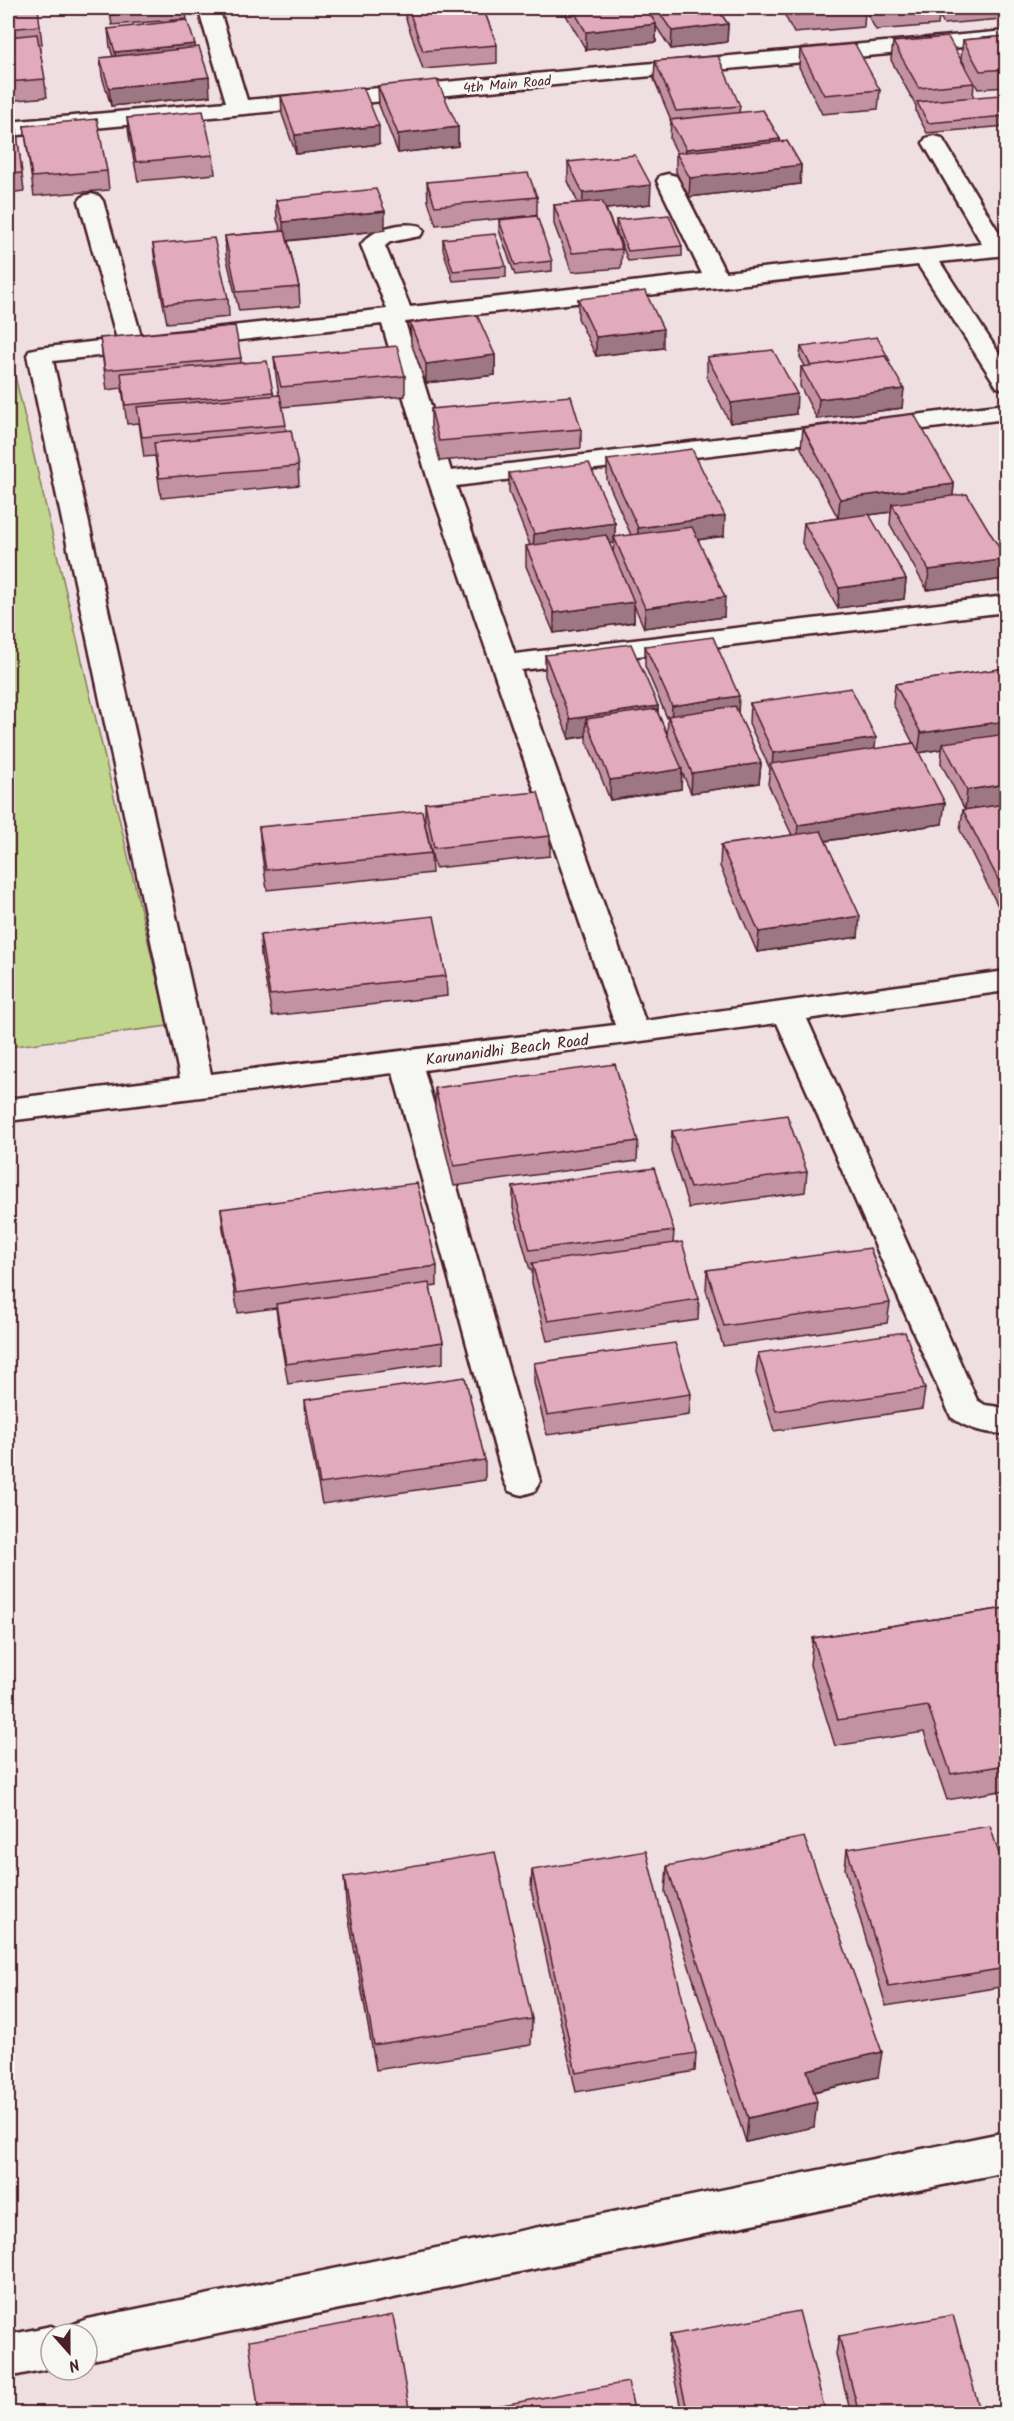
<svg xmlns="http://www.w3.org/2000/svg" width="1014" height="2421" font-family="Kalam,sans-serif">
  <rect width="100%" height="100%" fill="#f0dfe2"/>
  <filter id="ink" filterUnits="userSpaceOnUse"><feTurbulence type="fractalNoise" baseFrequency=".0167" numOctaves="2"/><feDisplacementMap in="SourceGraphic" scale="12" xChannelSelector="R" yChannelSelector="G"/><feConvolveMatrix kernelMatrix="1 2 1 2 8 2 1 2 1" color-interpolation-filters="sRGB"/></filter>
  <g filter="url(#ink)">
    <polygon fill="#c0d68c" stroke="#857a5c" stroke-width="1.5" points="8,300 9,350 168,1026 8,1047"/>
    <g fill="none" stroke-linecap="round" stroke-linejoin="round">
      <g stroke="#4a1f2b" stroke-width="5">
        <g id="minor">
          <polygon points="198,8 219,8 247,100 1006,31 1006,43 8,136 8,122 226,102"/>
          <path d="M934 136 942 138 1004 241H1006V255L940 262 1006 364V389L997 387 918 265 405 322 451 471 1006 404V419L456 486 515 654 1006 596V612L521 670 645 1021 1006 971V991L807 1019 977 1400 985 1405 1006 1408V1434C985 1433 969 1430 951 1417L777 1023 424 1070 540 1481 535 1491 522 1495 509 1491 504 1481 393 1073 8 1121V1099L180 1078 27 355 30 350 39 348 117 339 79 201 83 196 91 194 99 196 103 201 141 336 387 309 361 245C372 229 401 221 420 226L424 231 420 236 390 242 385 246 410 307 702 274 657 181 660 176 668 174 676 176 679 181 725 272 982 244 923 143 926 138ZM382 324 428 480 615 1025 211 1074 53 361Z"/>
          <polygon points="1006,2132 1006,2172 87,2361 87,2334 51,2334 51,2368 8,2377 8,2335 51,2326 68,2334 71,2325 87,2319"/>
        </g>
      </g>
      <use href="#minor" fill="#f6f6f2" fill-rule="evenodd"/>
    </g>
    <g fill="#c292a3" stroke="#4a1f2b" stroke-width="1.5" fill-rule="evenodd">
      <polygon points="8,8 40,26 42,44 39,44 47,97 8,101"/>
      <polygon points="109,8 185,8 187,19 112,25"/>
      <polygon points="405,8 483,8 497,45 497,63 423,69 405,16"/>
      <polygon points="562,8 717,8 728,24 727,42 671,49 656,26 656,42 586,50"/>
      <polygon points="781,8 1003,8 1002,19 944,24 939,15 938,25 876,30 865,10 864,27 794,33"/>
      <polygon points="108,29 195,48 210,96 111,106 102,76 100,58 113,57 110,47"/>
      <polygon points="1006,36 1006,87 978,89 961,58 963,40"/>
      <polygon points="893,42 974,83 973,97 1006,105 1006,126 927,133 916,112 916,106 891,60"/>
      <polygon points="800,49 880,90 878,109 822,114 799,67"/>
      <polygon points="655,61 740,106 739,112 780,139 780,141 801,165 800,184 689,197 676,172 676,153 677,153 670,139 671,120 654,79"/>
      <polygon points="378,86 458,127 458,146 398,153 379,105"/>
      <polygon points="281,96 379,144 296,154 282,114"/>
      <polygon points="127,118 213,155 215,174 138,181 129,136"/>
      <polygon points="16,125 24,191 8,193 8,126"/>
      <polygon points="24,126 107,171 109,190 34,196"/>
      <polygon points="568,162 650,204 606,209 622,249 621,268 572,272 554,224 554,205 578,203 568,181"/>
      <polygon points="427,182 537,197 537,215 436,225 428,201"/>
      <polygon points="276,200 385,230 288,241 299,287 300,306 239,311 226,255 225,236 281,231 277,219"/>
      <polygon points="499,220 552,261 552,271 515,275 499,230"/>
      <polygon points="616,220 682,246 682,256 628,261 616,230"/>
      <polygon points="443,239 506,266 506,277 453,281 443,249"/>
      <polygon points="153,244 228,298 229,317 167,323 155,263"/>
      <polygon points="578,299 663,348 596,356 578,318"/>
      <polygon points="410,323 495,355 495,375 426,383 411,343"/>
      <polygon points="100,338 241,358 241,363 273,392 274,396 279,395 276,376 274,357 405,376 405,396 282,407 286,431 298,466 299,485 161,498 155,456 144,457 139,423 127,424 122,388 107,390"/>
      <polygon points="801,347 890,364 902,408 817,419 800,386 801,367 805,366 800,357"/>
      <polygon points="707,357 796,414 730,423 707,377"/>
      <polygon points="431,409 581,429 581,448 440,461 431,428"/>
      <polygon points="803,428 954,484 953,496 1006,559 1003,579 927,590 890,524 891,512 869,515 906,579 904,599 838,608 802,543 804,523 838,518 801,448"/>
      <path d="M607 460 724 536 698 540 724 617 644 628 634 605V622L554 633 526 566V546L530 545 509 492V473L615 523V537L631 535 607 480ZM609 543H614L613 553Z"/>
      <polygon points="645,646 738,713 761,763 759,783 691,793 682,772 681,789 610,800 586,739 586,736 569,739 545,676 545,655 658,706 658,713 667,734 668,720 645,666"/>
      <polygon points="1006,668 1006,922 960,830 963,810 965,810 941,763 942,749 919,753 942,824 826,841 858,937 757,952 720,866 721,845 792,835 768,784 770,769 749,723 750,703 875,749 913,743 893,704 895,684"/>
      <polygon points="425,803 550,836 550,856 435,868 425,824"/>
      <polygon points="259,827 431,853 432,873 267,890 261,848"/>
      <polygon points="260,935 446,976 447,996 272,1016 261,955"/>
      <polygon points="435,1088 638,1141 637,1161 454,1186 435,1108"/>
      <polygon points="672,1131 807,1172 805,1192 689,1208 671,1151"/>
      <polygon points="513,1187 674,1231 673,1243 699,1299 698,1320 547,1341 532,1283 532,1270 530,1270 513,1208"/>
      <polygon points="221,1209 437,1266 437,1286 430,1287 443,1342 443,1363 288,1384 278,1324 276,1308 238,1313 223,1229"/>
      <polygon points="707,1270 890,1303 887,1323 723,1346 706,1290"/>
      <polygon points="758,1353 925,1389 922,1409 774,1431 756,1373"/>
      <polygon points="534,1363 691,1394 689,1415 547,1435 534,1383"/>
      <polygon points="305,1400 485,1460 485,1480 322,1504 306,1420"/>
      <polygon points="1006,1608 1006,1790 947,1800 924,1732 835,1746 810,1665 813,1638"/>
      <polygon points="847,1849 1006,1875 1006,1986 886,2006 845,1869"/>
      <polygon points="667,1866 878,2077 814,2092 814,2127 746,2142 665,1892"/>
      <polygon points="532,1870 696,2053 695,2071 576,2092 531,1889"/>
      <polygon points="344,1877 532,2019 531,2045 376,2070 346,1903"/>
      <polygon points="670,2335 826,2414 682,2414 669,2352"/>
      <polygon points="839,2336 981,2414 851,2414 836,2354"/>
    </g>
    <g fill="#9e7784" stroke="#4a1f2b" stroke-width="1.5">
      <polygon points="656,24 656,42 586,50 586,32"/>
      <polygon points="728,24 727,42 671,49 672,31"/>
      <polygon points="195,44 196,62 117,71 115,52"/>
      <polygon points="209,77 210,96 111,106 109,88"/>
      <polygon points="379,126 379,144 296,154 295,135"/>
      <polygon points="458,127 458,146 398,153 398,134"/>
      <polygon points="780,139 779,157 685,168 686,149"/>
      <polygon points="801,165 800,184 689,197 690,178"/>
      <polygon points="651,185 650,204 582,212 583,193"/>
      <polygon points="385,211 385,230 284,241 283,222"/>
      <polygon points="663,329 663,348 596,356 596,337"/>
      <polygon points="495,355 495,375 426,383 426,364"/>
      <polygon points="904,389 902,408 817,419 819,399"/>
      <polygon points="797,394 796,414 730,423 731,403"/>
      <polygon points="954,484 952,504 892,504 891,512 838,519 840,499"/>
      <polygon points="725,516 724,536 637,548 638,528"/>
      <polygon points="615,523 615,540 614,537 614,543 533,554 534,534"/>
      <polygon points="1006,559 1003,579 927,590 929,570"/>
      <polygon points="906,579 904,599 838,608 839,588"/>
      <polygon points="725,597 724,617 644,628 645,608"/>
      <polygon points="634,602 634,622 554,633 554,613"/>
      <polygon points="739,696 738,716 671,722 672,706"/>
      <polygon points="658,706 657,726 586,719 586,736 569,739 570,719"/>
      <polygon points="1006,721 1006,740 943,743 942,749 918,753 921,733"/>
      <polygon points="876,738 874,758 772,769 773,753"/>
      <polygon points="761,763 759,783 691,793 692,773"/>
      <polygon points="682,769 681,789 610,800 610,780"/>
      <polygon points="1006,784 1006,804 965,810 967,790"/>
      <polygon points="945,803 942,824 796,845 798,825"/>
      <polygon points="860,916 858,937 757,952 759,932"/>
      <polygon points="882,2052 878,2077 803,2094 807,2070"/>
      <polygon points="817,2102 814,2127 746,2142 748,2118"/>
    </g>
    <g fill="#e2aabd" stroke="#4a1f2b" stroke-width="1.5">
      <polygon points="8,8 38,8 40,26 8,29"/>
      <polygon points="110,8 185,8 186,9 111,15"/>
      <polygon points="408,8 483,8 497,45 423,51"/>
      <polygon points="572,8 646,8 656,24 586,32"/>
      <polygon points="656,8 717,8 728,24 672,31"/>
      <polygon points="792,8 864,8 865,9 796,15"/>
      <polygon points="875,8 929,8 878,12"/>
      <polygon points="187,20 195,44 115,52 108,29"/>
      <polygon points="37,34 45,79 8,82 8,37"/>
      <polygon points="1006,36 1006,69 980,71 963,40"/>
      <polygon points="948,37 974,83 919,88 893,42"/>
      <polygon points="855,44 880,90 824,95 800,49"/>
      <polygon points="199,47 209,77 109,88 100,58"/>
      <polygon points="718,56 740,106 676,111 655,61"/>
      <polygon points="437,80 458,127 398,134 378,86"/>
      <polygon points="363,87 379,126 295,135 281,96"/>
      <polygon points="1000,95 1006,105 1006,116 928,123 917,102"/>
      <polygon points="763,110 780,139 686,149 670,120"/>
      <polygon points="203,111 213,155 136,162 127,118"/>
      <polygon points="97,119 107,171 32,177 24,126"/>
      <polygon points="16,125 22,173 8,174 8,126"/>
      <polygon points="787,141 801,165 690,178 676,153"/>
      <polygon points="635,155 651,185 583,193 568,162"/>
      <polygon points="528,173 537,197 435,206 427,182"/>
      <polygon points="376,189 385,211 283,222 276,200"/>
      <polygon points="602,201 622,249 572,253 554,205"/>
      <polygon points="669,215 682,246 628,251 616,220"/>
      <polygon points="537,216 552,261 515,265 499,220"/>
      <polygon points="285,231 299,287 237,292 225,236"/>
      <polygon points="495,234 506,266 453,271 443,239"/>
      <polygon points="214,238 228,298 165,304 153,244"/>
      <polygon points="645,291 663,329 596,337 578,299"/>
      <polygon points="477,315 495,355 426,364 410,323"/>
      <polygon points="235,326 241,358 105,370 100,338"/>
      <polygon points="877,337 890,361 888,361 885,356 811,366 801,347"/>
      <polygon points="397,346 405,376 281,387 274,357"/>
      <polygon points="773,350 797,394 731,403 707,357"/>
      <polygon points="885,356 904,389 819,399 801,367"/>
      <polygon points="267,361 273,392 125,405 121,373"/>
      <polygon points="280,395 286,425 142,437 137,407"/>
      <polygon points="571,396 581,429 439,441 431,409"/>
      <polygon points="914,414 954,484 840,499 803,428"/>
      <polygon points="291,430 298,466 159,478 154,443"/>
      <polygon points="692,449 725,516 638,528 607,460"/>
      <polygon points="589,463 615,523 534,534 509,473"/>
      <polygon points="967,494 1006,559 929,570 892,504"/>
      <polygon points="869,514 906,579 839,588 804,523"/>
      <polygon points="692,527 725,597 645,608 614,537"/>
      <polygon points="606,535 634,602 554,613 526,546"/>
      <polygon points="713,637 739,696 672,706 645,646"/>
      <polygon points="631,644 658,706 570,719 545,655"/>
      <polygon points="1006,668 1006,721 921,733 895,684"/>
      <polygon points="851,688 876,738 773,753 750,703"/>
      <polygon points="735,706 761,763 692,773 668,716"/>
      <polygon points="656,709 682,769 610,780 586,719"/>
      <polygon points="1006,734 1006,784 967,790 943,743"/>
      <polygon points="914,743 945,803 798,825 770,764"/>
      <polygon points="538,792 550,836 434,848 425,803"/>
      <polygon points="1006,804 1006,895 963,810"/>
      <polygon points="422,811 431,853 266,870 259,827"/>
      <polygon points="821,831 860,916 759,932 721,845"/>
      <polygon points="434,916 446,976 270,995 260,935"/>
      <polygon points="615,1064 638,1141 454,1166 435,1088"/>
      <polygon points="787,1115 807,1172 690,1188 672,1131"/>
      <polygon points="654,1168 674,1231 530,1250 513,1187"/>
      <polygon points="417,1183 437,1266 236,1293 221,1209"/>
      <polygon points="682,1242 699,1299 548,1321 532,1263"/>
      <polygon points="870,1248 890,1303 724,1326 707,1270"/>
      <polygon points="429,1283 443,1342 286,1364 276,1304"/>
      <polygon points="905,1332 925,1389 776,1411 758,1353"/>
      <polygon points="675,1343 691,1394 547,1415 534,1363"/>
      <polygon points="465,1377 485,1460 320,1484 305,1400"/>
      <polygon points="1006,1608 1006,1765 951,1774 928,1706 838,1720 813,1638"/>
      <polygon points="990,1826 1006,1875 1006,1968 889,1987 847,1849"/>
      <polygon points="804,1837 882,2052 807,2070 817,2102 748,2118 667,1866"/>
      <polygon points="646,1851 696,2053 576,2073 532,1870"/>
      <polygon points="495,1852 532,2019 374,2045 344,1877"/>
      <polygon points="799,2311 826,2414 688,2414 670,2335"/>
      <polygon points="393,2315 410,2414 259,2414 249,2341"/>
      <polygon points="953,2315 981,2414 859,2414 839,2336"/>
      <polygon points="628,2382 635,2414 459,2414 459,2413"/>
      <polygon points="43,2407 43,2414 8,2414 8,2413"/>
    </g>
  </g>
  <g text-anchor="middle" stroke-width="5" stroke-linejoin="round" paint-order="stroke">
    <g font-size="14" fill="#4a1f2b" stroke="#f6f6f2">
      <text transform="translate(507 84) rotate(-5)" y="5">4th Main Road</text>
    </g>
    <g font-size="16" fill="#4a1f2b" stroke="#f6f6f2">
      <text transform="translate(507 1049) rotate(-7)" y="6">Karunanidhi Beach Road</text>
    </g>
  </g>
  <rect width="1014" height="2421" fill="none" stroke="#f6f6f2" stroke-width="30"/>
  <rect x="15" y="15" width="984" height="2391" fill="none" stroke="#4a1f2b" stroke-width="2" filter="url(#ink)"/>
  <g transform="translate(69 2352) rotate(159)"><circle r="28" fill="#f6f6f2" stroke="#b1a0a2" stroke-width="1.5"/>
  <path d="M0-4.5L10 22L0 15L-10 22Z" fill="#4a1f2b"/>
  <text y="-9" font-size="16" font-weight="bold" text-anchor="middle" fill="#4a1f2b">N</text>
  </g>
</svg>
